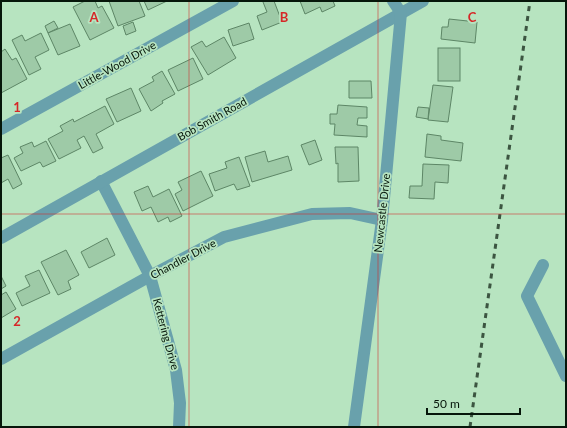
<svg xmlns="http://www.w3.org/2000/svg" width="567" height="428" font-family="Lato,sans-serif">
  <rect width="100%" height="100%" fill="#b7e4c0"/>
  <g fill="#9ecaa7" stroke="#5d8666">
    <polygon points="85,1 95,1 98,8 102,6 114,28 90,40 73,7"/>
    <polygon points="109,1 139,1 145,16 118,26"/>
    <polygon points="144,1 167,1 148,10"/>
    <polygon points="264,1 274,1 282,22 262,30 257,16 267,12 263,2"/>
    <polygon points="300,1 333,1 335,6 322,12 320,7 305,14"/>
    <polygon points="449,19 477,22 475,43 441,39 442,27 448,27"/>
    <polygon points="54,21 58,28 48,33 45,26"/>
    <polygon points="133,22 136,31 126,35 123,26"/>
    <polygon points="249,23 254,39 233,46 228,30"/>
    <polygon points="70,24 80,46 58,55 48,33"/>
    <polygon points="41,33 49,50 35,57 41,69 29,75 12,40 22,35 25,41"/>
    <polygon points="224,37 236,58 208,75 191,47 202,41 206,47"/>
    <rect x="438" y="48" width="22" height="33"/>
    <polygon points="5,49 12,60 16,58 27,79 1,93 1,52"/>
    <polygon points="193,58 203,79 178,91 168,70"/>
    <polygon points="162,71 175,94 162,101 163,103 151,111 139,89 154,81 152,77"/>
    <polygon points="349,81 371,81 372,98 349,98"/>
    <polygon points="433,85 453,87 448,122 428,120"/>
    <polygon points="131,88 141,111 117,122 106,99"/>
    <polygon points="338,105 367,107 367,118 358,118 357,125 367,126 367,137 334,135 335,124 330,124 330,114 337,114"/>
    <polygon points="105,106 114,124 96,134 103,148 93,153 84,136 77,140 81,148 59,159 48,139 63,131 60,126 73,119 74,122"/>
    <polygon points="418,107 429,108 428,119 416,117"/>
    <polygon points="427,134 441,136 441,140 463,143 461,161 425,157"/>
    <polygon points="315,140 322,160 309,165 301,145"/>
    <polygon points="46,141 56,161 43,167 40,162 21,171 14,158 23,153 20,147 32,142 34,147"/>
    <polygon points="335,147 358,147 359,181 338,182 338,163 336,164"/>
    <polygon points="265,151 268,162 288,156 292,170 252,182 245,157"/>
    <polygon points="8,155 22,184 13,189 8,179 1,183 1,158"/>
    <polygon points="239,157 250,186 237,190 234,184 215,191 209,174 227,168 225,162"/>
    <polygon points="423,164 449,165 448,183 435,182 434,199 409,198 410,186 422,186"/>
    <polygon points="201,171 213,196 183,211 175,194 182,190 178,182"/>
    <polygon points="148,186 153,197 169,189 182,216 170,222 168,217 158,222 151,207 142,211 134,192"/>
    <polygon points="107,238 115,255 89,268 81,252"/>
    <polygon points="66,250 79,275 68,281 71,289 58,295 41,262"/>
    <polygon points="39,270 50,293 22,306 16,293 30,286 25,276"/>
    <polygon points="1,276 6,286 1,289"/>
    <polygon points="6,292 16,309 1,318 1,295"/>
  </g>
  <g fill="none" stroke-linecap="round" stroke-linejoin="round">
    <g stroke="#69a1ac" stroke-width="12">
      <polyline points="1,129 233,1"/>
      <polyline points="101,181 150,276 176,370 180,403 179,427"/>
      <polyline points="1,238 423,1"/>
      <polyline points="543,265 527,296 566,376"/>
      <polyline points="1,359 150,276 224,237 312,214 350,213 382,220"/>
      <polyline points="354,427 382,220 401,13 393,1"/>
    </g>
    <polyline stroke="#3c5541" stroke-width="3" stroke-dasharray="5 5" stroke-linecap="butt" points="470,427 530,1"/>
  </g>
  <path fill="none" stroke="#d62828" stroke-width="1" stroke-opacity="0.55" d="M189 1V427M378 1V427M1 214H566"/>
  <g text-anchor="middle" stroke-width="3.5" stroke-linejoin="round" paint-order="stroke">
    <g font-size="11" fill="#06160a" stroke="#b7e4c0">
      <text transform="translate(117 65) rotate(-29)" y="4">Little-Wood Drive</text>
      <text transform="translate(212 119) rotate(-29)" y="4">Bob Smith Road</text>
      <text transform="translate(382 213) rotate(-84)" y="4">Newcastle Drive</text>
      <text transform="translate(183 259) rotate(-28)" y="4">Chandler Drive</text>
      <text transform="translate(166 334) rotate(75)" y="4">Kettering Drive</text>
    </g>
  </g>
  <g font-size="13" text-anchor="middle" font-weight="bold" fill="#d62828" stroke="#b7e4c0" stroke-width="3.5" stroke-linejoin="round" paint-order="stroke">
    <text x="94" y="22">A</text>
    <text x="284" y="22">B</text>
    <text x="472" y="22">C</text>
    <text x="17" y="112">1</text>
    <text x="17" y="326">2</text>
  </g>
  <rect width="567" height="428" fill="none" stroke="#06160a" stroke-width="4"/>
  <path d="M427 408v6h93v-6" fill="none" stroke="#06160a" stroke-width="2"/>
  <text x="433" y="408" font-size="12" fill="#06160a" stroke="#b7e4c0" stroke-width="3" paint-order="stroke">50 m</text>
</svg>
